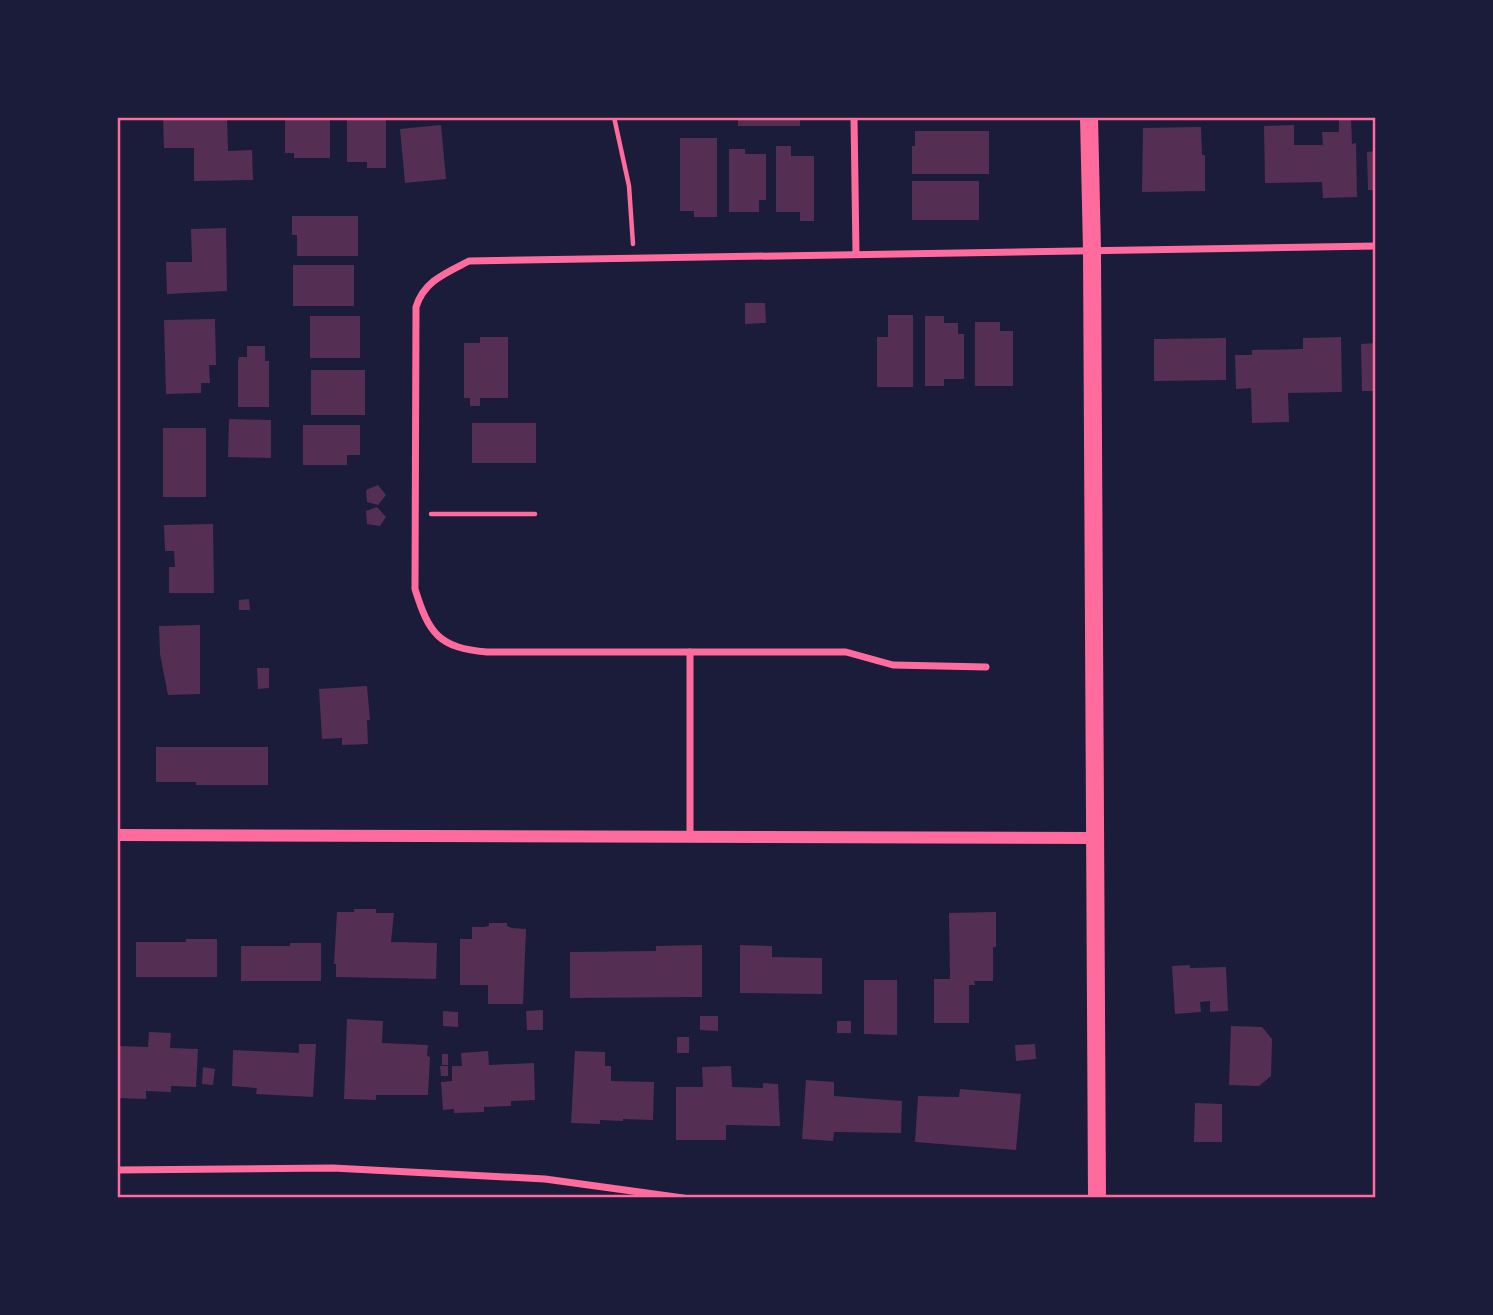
<svg xmlns="http://www.w3.org/2000/svg" width="1493" height="1315" font-family="Rubik,sans-serif">
  <rect width="100%" height="100%" fill="#1b1b3a"/>
  <g fill="#542f53">
    <polygon points="163,117 227,117 228,151 252,150 253,180 194,181 194,148 164,148"/>
    <polygon points="285,117 330,117 330,158 294,158 294,153 285,153"/>
    <polygon points="347,117 386,117 386,168 367,168 367,162 347,162"/>
    <rect x="738" y="117" width="62" height="9"/>
    <rect x="912" y="117" width="57" height="3"/>
    <polygon points="1339,117 1351,117 1352,144 1356,143 1357,197 1323,198 1322,182 1265,183 1264,126 1294,125 1294,145 1323,145 1322,132 1339,132"/>
    <polygon points="441,125 446,179 405,183 400,129"/>
    <polygon points="1201,127 1202,155 1205,155 1205,191 1142,192 1143,128"/>
    <polygon points="915,131 989,131 989,174 912,174 912,146 915,146"/>
    <polygon points="680,138 717,138 717,217 694,217 694,211 680,211"/>
    <polygon points="776,146 791,146 791,156 814,156 814,221 800,221 800,212 776,212"/>
    <polygon points="729,149 745,149 745,154 766,154 766,200 759,200 759,212 729,212"/>
    <polygon points="1376,151 1376,190 1368,190 1367,152"/>
    <rect x="912" y="181" width="67" height="39"/>
    <polygon points="292,216 358,216 358,256 297,256 297,235 292,235"/>
    <polygon points="226,228 227,291 167,294 166,262 192,262 191,229"/>
    <rect x="293" y="265" width="61" height="41"/>
    <polygon points="745,303 765,303 766,323 745,324"/>
    <polygon points="888,315 913,315 913,387 877,387 877,337 888,337"/>
    <rect x="310" y="316" width="50" height="42"/>
    <polygon points="925,316 944,316 944,323 958,323 958,334 964,334 964,379 944,379 944,386 925,386"/>
    <polygon points="215,319 216,365 209,365 210,383 201,383 201,393 166,394 164,320"/>
    <polygon points="975,322 1000,322 1000,331 1013,331 1013,386 975,386"/>
    <polygon points="480,337 508,337 508,398 480,398 480,406 470,406 470,398 464,398 464,343 480,343"/>
    <polygon points="1341,337 1342,392 1288,393 1289,422 1252,423 1251,388 1236,389 1235,355 1252,355 1252,350 1303,349 1303,338"/>
    <polygon points="1226,338 1226,380 1154,381 1154,339"/>
    <polygon points="1376,343 1376,391 1362,391 1361,344"/>
    <polygon points="247,346 265,346 265,361 269,361 269,407 238,407 238,361 239,357 247,357"/>
    <rect x="311" y="370" width="54" height="45"/>
    <polygon points="229,419 271,420 271,458 228,457"/>
    <rect x="472" y="423" width="64" height="40"/>
    <polygon points="303,425 360,425 360,455 347,455 347,465 303,465"/>
    <rect x="163" y="428" width="43" height="69"/>
    <polygon points="378,485 386,495 378,505 367,502 366,490"/>
    <polygon points="377,507 386,517 380,526 367,524 366,511"/>
    <polygon points="213,524 214,593 169,593 169,567 175,567 174,551 165,551 164,525"/>
    <polygon points="249,599 250,610 239,610 239,600"/>
    <polygon points="200,625 200,694 168,695 160,654 159,626"/>
    <polygon points="257,668 269,668 269,688 258,689"/>
    <polygon points="367,686 370,720 367,720 368,744 342,745 342,738 322,739 319,689"/>
    <polygon points="156,747 268,747 268,785 196,785 196,782 156,782"/>
    <polygon points="354,909 376,909 376,913 394,913 391,942 437,943 436,979 336,977 336,964 334,964 337,912 354,912"/>
    <polygon points="996,912 996,947 993,947 993,981 974,981 975,985 969,985 969,1023 934,1023 934,979 950,979 949,913"/>
    <polygon points="489,923 507,923 507,926 512,928 526,929 523,1004 488,1004 488,985 460,985 460,939 472,939 472,927 484,927 489,926"/>
    <polygon points="186,939 217,939 217,977 136,977 136,942 186,942"/>
    <polygon points="290,943 321,943 321,981 241,981 241,946 290,946"/>
    <polygon points="702,945 702,997 570,998 570,952 656,951 656,946"/>
    <polygon points="740,945 772,946 772,957 822,958 822,994 740,993"/>
    <polygon points="1190,965 1190,968 1226,967 1228,1011 1210,1012 1210,1001 1200,1002 1201,1012 1175,1014 1172,966"/>
    <polygon points="864,980 897,980 897,1035 864,1034"/>
    <polygon points="543,1010 543,1030 527,1030 526,1011"/>
    <polygon points="443,1011 458,1012 458,1027 443,1026"/>
    <polygon points="700,1016 718,1016 718,1031 700,1030"/>
    <polygon points="347,1019 383,1021 382,1043 428,1045 427,1056 430,1057 428,1095 376,1095 376,1100 344,1099"/>
    <rect x="837" y="1021" width="14" height="12"/>
    <polygon points="1231,1026 1262,1027 1272,1039 1271,1076 1259,1086 1229,1085"/>
    <polygon points="149,1032 171,1033 170,1048 198,1049 196,1087 171,1086 171,1092 146,1091 146,1099 117,1098 117,1046 148,1047"/>
    <rect x="677" y="1037" width="12" height="16"/>
    <polygon points="299,1044 316,1044 313,1097 256,1094 257,1088 232,1086 233,1050 299,1053"/>
    <polygon points="1035,1044 1036,1059 1016,1061 1015,1045"/>
    <polygon points="488,1051 489,1065 534,1063 535,1100 511,1101 511,1106 484,1107 484,1112 454,1113 454,1109 443,1110 441,1082 452,1081 452,1066 462,1066 461,1053"/>
    <polygon points="575,1051 605,1052 605,1066 611,1066 611,1081 654,1082 653,1120 623,1119 623,1121 600,1120 600,1124 571,1123"/>
    <rect x="442" y="1054" width="6" height="11"/>
    <polygon points="440,1066 448,1066 448,1076 441,1076"/>
    <polygon points="731,1066 732,1087 763,1088 763,1083 778,1084 780,1126 726,1125 726,1140 676,1140 676,1087 703,1087 702,1067"/>
    <polygon points="203,1067 215,1069 213,1085 202,1084"/>
    <polygon points="806,1080 834,1082 834,1096 902,1101 901,1133 834,1132 833,1141 802,1139"/>
    <polygon points="960,1089 1021,1094 1016,1150 915,1142 918,1096 959,1097"/>
    <polygon points="1195,1103 1222,1104 1222,1142 1194,1142"/>
  </g>
  <g fill="none" stroke-linecap="round" stroke-linejoin="round">
    <g stroke="#ff6b9d" stroke-width="4.5">
      <polyline points="614,117 629,186 633,244"/>
      <polyline points="431,514 535,514"/>
    </g>
    <g stroke="#ff6b9d" stroke-width="7">
      <polyline points="854,117 856,254"/>
      <polyline points="690,652 690,837"/>
      <path d="M986 667 893 665 846 652H487C439 648 429 634 415 589L416 307C424 281 446 273 469 261L1376 246"/>
      <polyline points="117,1170 333,1168 545,1179 683,1198"/>
    </g>
    <polyline stroke="#ff6b9d" stroke-width="12" points="117,835 1095,838"/>
    <polyline stroke="#ff6b9d" stroke-width="18" points="1089,117 1092,250 1097,1198"/>
  </g>
  <rect width="1493" height="1315" fill="none" stroke="#1b1b3a" stroke-width="238"/>
  <rect x="119" y="119" width="1255" height="1077" fill="none" stroke="#ff6b9d" stroke-width="2.5"/>
</svg>
